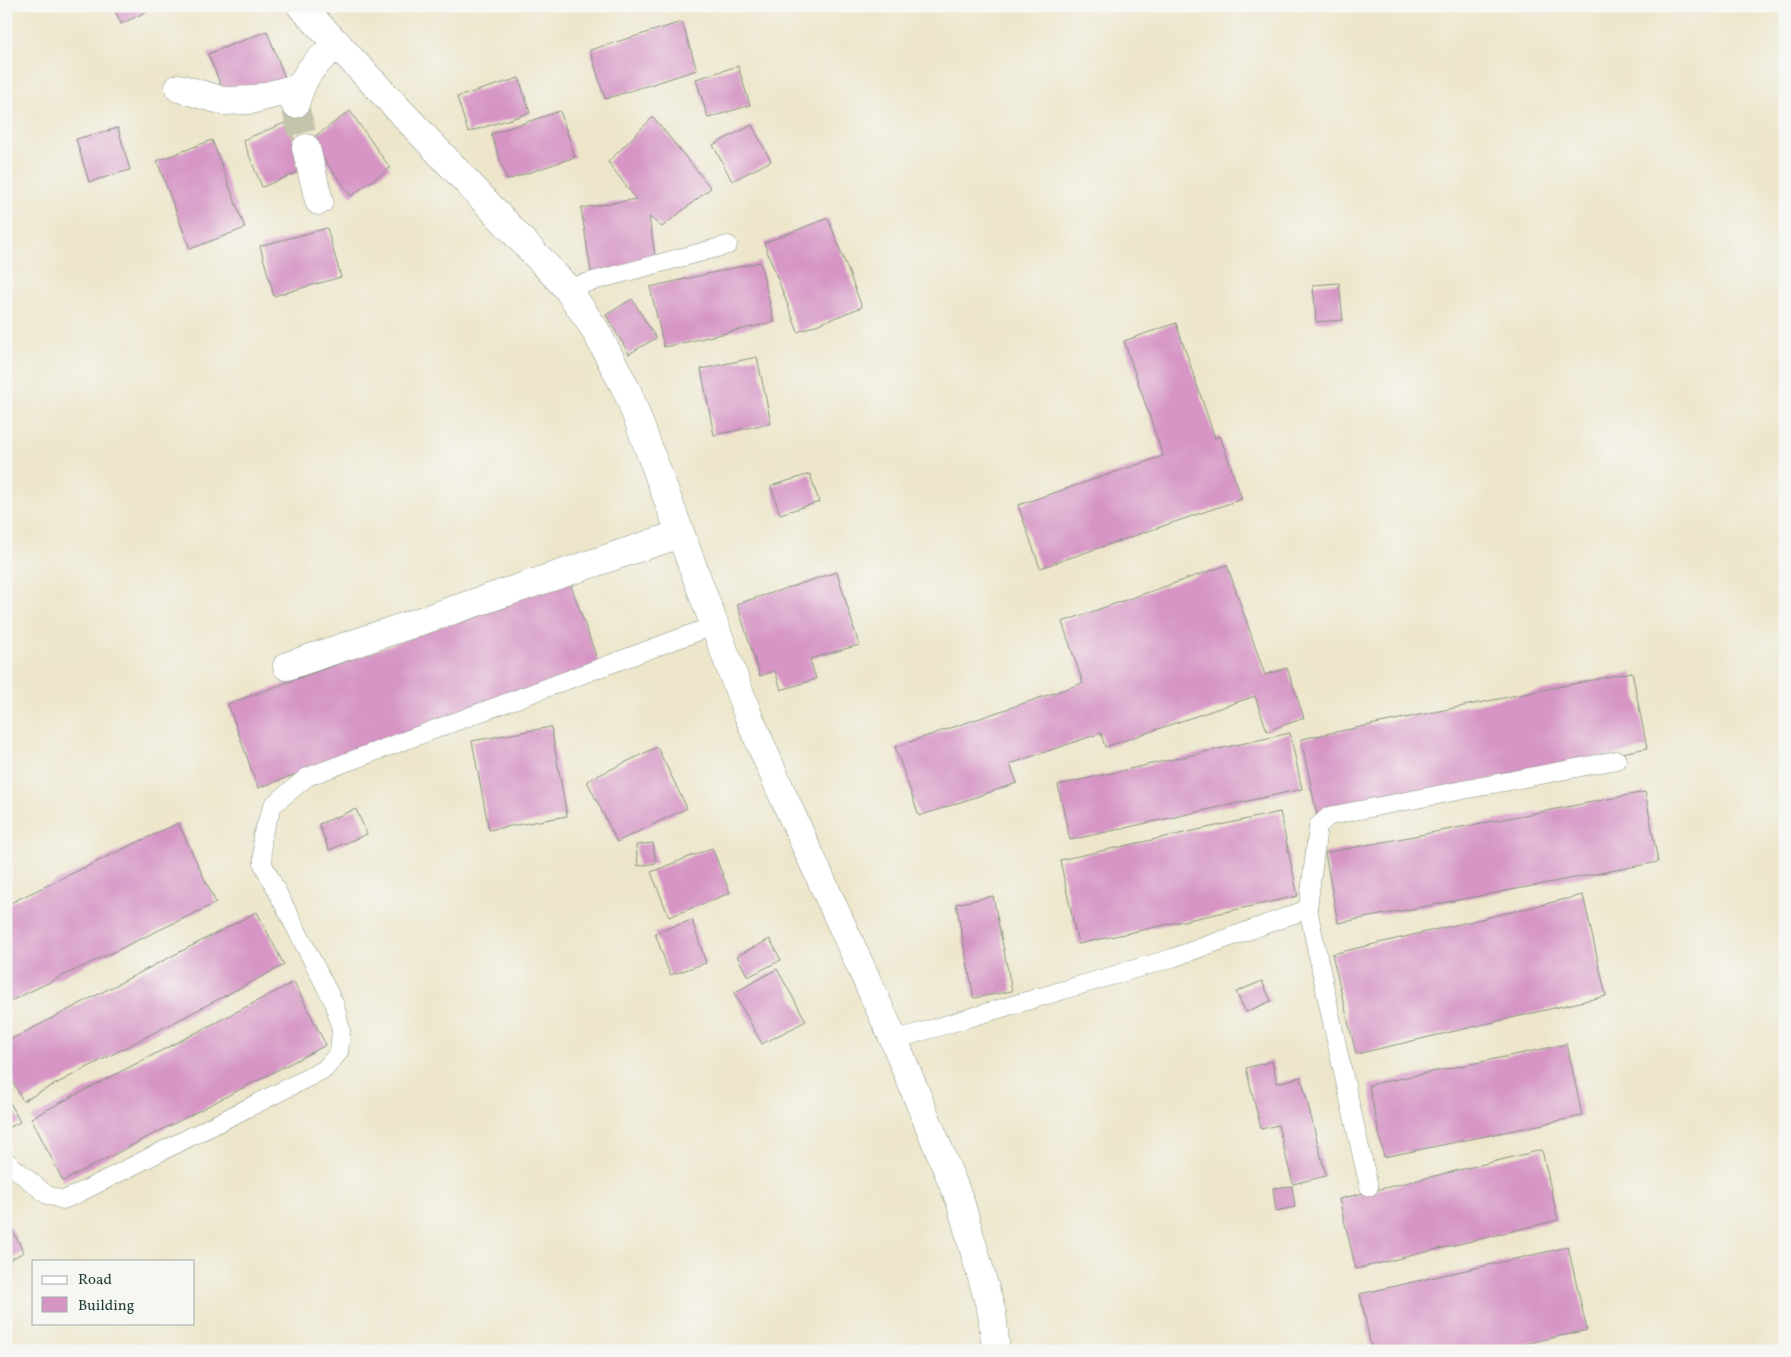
<svg xmlns="http://www.w3.org/2000/svg" width="1791" height="1357" font-family="Vollkorn,serif">
  <rect width="100%" height="100%" fill="#f6f6f2"/>
  <filter id="ink" filterUnits="userSpaceOnUse"><feTurbulence type="fractalNoise" baseFrequency=".02" numOctaves="2"/><feDisplacementMap in="SourceGraphic" scale="10" xChannelSelector="R" yChannelSelector="G"/><feConvolveMatrix kernelMatrix="1 2 1 2 8 2 1 2 1" color-interpolation-filters="sRGB"/></filter>
  <filter id="wash" filterUnits="userSpaceOnUse"><feTurbulence type="fractalNoise" baseFrequency=".0096" numOctaves="4" result="noise"/><feDisplacementMap in="SourceGraphic" scale="20" xChannelSelector="R" yChannelSelector="G"/><feGaussianBlur stdDeviation="1.12" result="paint"/><feColorMatrix in="noise" values="0 0 0 0 0 0 0 0 0 0 0 0 0 0 0 0 0 1.4 0 .05"/><feComposite in="paint" operator="in"/></filter>
  <g filter="url(#wash)">
    <rect width="100%" height="100%" fill="#ede6cb"/>
    <g id="blocks">
      <g fill="#d695c5">
        <polygon points="113,6 158,6 121,24"/>
        <polygon points="682,22 697,70 605,99 590,50"/>
        <polygon points="267,31 285,78 227,100 208,54"/>
        <polygon points="738,66 750,105 708,118 696,79"/>
        <polygon points="519,78 530,113 468,132 457,97"/>
        <polygon points="350,111 390,168 351,196 310,140"/>
        <polygon points="560,111 575,157 507,180 491,134"/>
        <polygon points="653,117 711,188 662,227 649,217 656,262 591,272 581,208 636,199 608,162"/>
        <polygon points="287,122 306,169 262,187 243,140"/>
        <polygon points="752,125 771,161 732,181 713,145"/>
        <polygon points="118,128 130,170 89,182 76,139"/>
        <polygon points="212,140 245,228 190,249 157,161"/>
        <polygon points="828,218 862,307 798,332 764,243"/>
        <polygon points="327,228 341,277 274,296 260,246"/>
        <polygon points="760,262 774,322 664,347 650,287"/>
        <polygon points="1339,283 1343,320 1316,322 1313,285"/>
        <polygon points="632,299 656,338 629,354 606,315"/>
        <polygon points="1176,323 1215,438 1220,436 1242,499 1040,568 1018,505 1163,456 1124,341"/>
        <polygon points="757,357 771,423 714,435 701,369"/>
        <polygon points="810,474 819,502 780,514 771,486"/>
        <polygon points="1227,565 1265,675 1287,668 1304,718 1267,731 1255,696 1105,747 1101,733 1010,764 1017,783 919,816 895,747 1083,683 1062,622"/>
        <polygon points="837,572 859,645 810,659 816,679 781,690 775,671 760,676 737,604"/>
        <polygon points="569,580 599,664 258,788 228,704"/>
        <polygon points="1632,672 1647,748 1317,815 1301,739"/>
        <polygon points="551,727 567,816 489,830 472,741"/>
        <polygon points="1290,733 1302,789 1070,840 1058,785"/>
        <polygon points="657,747 687,808 617,842 587,781"/>
        <polygon points="1645,792 1658,862 1338,923 1325,853"/>
        <polygon points="356,809 367,834 329,850 319,824"/>
        <polygon points="1280,812 1298,896 1078,944 1060,860"/>
        <polygon points="178,823 216,903 6,1003 6,905"/>
        <polygon points="653,843 656,863 638,866 636,845"/>
        <polygon points="712,848 730,893 669,917 651,872"/>
        <polygon points="1583,895 1606,996 1356,1054 1332,954"/>
        <polygon points="993,896 1012,991 974,998 956,904"/>
        <polygon points="257,912 284,965 23,1101 6,1069 6,1042"/>
        <polygon points="692,920 706,963 670,975 655,933"/>
        <polygon points="770,939 781,960 748,977 737,956"/>
        <polygon points="777,969 806,1021 762,1044 734,993"/>
        <polygon points="1262,981 1271,1001 1246,1012 1236,992"/>
        <polygon points="294,982 326,1045 63,1181 31,1118"/>
        <polygon points="1567,1044 1582,1116 1384,1157 1369,1085"/>
        <polygon points="1272,1061 1277,1083 1301,1077 1326,1176 1293,1184 1278,1125 1261,1129 1246,1068"/>
        <polygon points="6,1095 20,1122 6,1129"/>
        <polygon points="1542,1150 1558,1220 1356,1269 1339,1199"/>
        <polygon points="1292,1186 1295,1207 1276,1211 1273,1188"/>
        <polygon points="6,1219 24,1252 6,1262"/>
        <polygon points="1568,1247 1587,1330 1493,1351 1372,1351 1360,1294"/>
      </g>
    </g>
  </g>
  <g filter="url(#ink)">
    <use href="#blocks" fill-opacity="0" stroke="#869280" stroke-width="1"/>
    <g fill="none" stroke-linecap="round" stroke-linejoin="round">
      <polyline stroke="#c4c4ad" stroke-width="28" stroke-dasharray="28 14" stroke-linecap="butt" points="295,106 306,148"/>
      <g stroke="#869280" stroke-width="19">
        <g id="service">
          <polyline points="567,288 728,245"/>
          <polyline points="894,1040 1172,958 1308,909"/>
          <polyline points="6,1161 47,1195 63,1200 75,1195 325,1069 339,1052 341,1031 335,1005 263,864 262,836 273,805 307,777 715,625"/>
          <polyline points="1369,1187 1339,1055 1308,909 1318,826 1329,816 1617,760"/>
        </g>
      </g>
      <g stroke="#869280" stroke-width="29">
        <g id="minor">
          <polyline points="179,88 224,101 251,100 300,87"/>
          <path d="M295 104C304 73 313 64 338 44"/>
          <polyline points="306,148 319,201"/>
          <polyline points="287,666 680,534"/>
        </g>
      </g>
      <g stroke="#869280" stroke-width="29">
        <polyline id="tertiary" points="301,6 567,288 596,331 628,393 748,715 783,796 894,1040 960,1201 992,1313 996,1351"/>
      </g>
      <use href="#service" stroke="#fff" stroke-width="18"/>
      <use href="#minor" stroke="#fff" stroke-width="28"/>
      <use href="#tertiary" stroke="#fff" stroke-width="28"/>
    </g>
  </g>
  <rect width="1791" height="1357" fill="none" stroke="#f6f6f2" stroke-width="25"/>
  <rect x="32" y="1260" width="162" height="65" fill="#f6f6f2" stroke="#a0aca6"/>
  <rect x="42" y="1276" width="25" height="8" fill="#ffffff" stroke="#a0aca6"/>
  <text x="78" y="1284" font-size="15" fill="#1f3d34">Road</text>
  <rect x="42" y="1297" width="25" height="15" fill="#d695c5" stroke="#a0aca6"/>
  <text x="78" y="1310" font-size="15" fill="#1f3d34">Building</text>
</svg>
